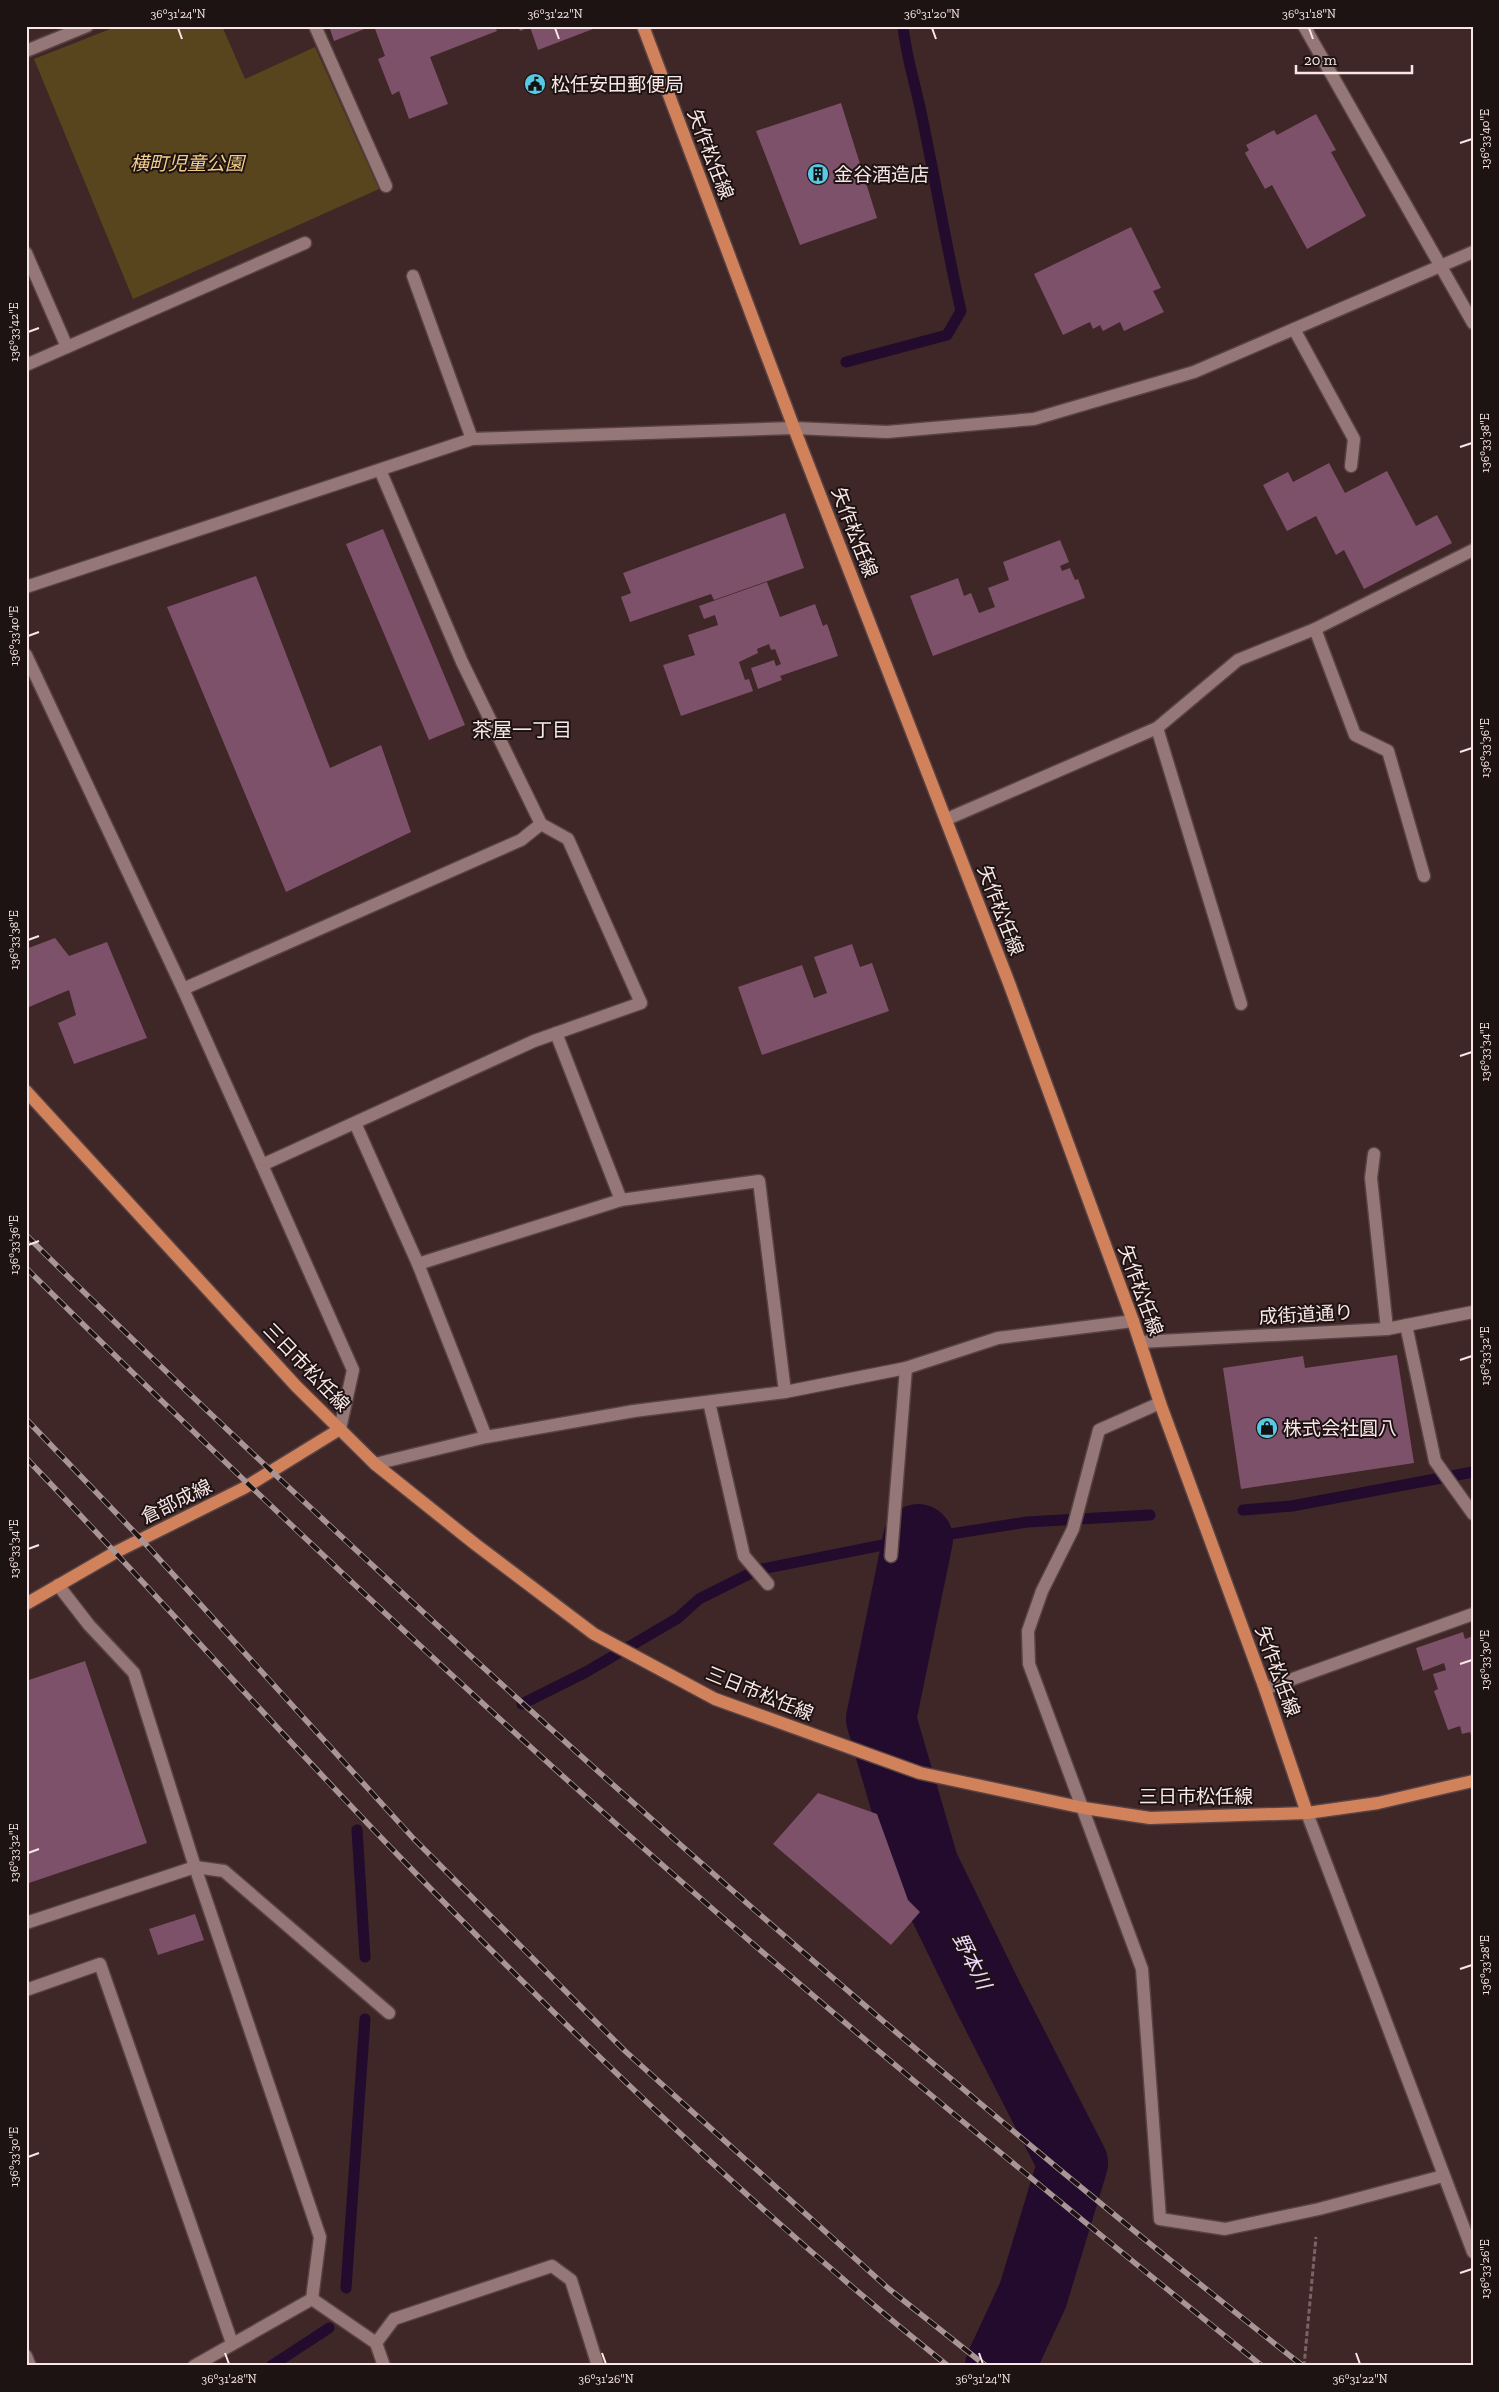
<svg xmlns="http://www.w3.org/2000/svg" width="1499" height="2392" font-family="'Zilla Slab','Noto Sans JP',serif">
  <rect width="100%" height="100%" fill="#3f2627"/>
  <polygon fill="#59451d" points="118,26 222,26 245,79 315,47 379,189 133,299 34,59"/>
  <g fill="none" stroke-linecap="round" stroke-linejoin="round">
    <g stroke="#220b2d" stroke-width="11">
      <path d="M846 362 947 335 961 311C946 245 935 178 921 112 915 83 906 56 903 26"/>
      <polyline points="1243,1510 1292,1506 1473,1472"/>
      <polyline points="522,1704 586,1672 678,1618 699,1599 757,1570 893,1543 1027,1522 1150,1515"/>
      <polyline points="357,1830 365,1957"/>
      <polyline points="346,2288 365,2019"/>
      <polyline points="271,2366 329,2328"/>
    </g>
    <polyline stroke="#220b2d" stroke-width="70" points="918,1539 881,1719 924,1866 988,1997 1073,2163 1033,2295 1000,2366"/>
  </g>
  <g fill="#7e516a">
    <polygon points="329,26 372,26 334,41"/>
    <polygon points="374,26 495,26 497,31 430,57 448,104 409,119 399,91 392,95 378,59 385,56"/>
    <polygon points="518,26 592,26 593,29 538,50 530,27 520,31"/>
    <polygon points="841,103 877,218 800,245 756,131"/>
    <polygon points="1316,114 1336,150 1331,152 1366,216 1307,249 1272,185 1265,189 1245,153 1249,150 1246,145 1274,130 1277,135"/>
    <polygon points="1131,227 1161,288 1153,291 1164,312 1124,331 1120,322 1103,331 1100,325 1093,329 1090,322 1063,335 1034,274"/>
    <polygon points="1329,463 1345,493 1387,471 1416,526 1437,515 1452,543 1364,589 1344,550 1336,555 1316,516 1287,531 1263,485 1288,472 1293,482"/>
    <polygon points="785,513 804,568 714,600 711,594 630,622 621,597 631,593 623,573"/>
    <polygon points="383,529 465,725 429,740 346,544"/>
    <polygon points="1060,540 1069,562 1060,566 1062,571 1070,568 1075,580 1078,579 1085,598 933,656 910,596 958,578 964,596 971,593 979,613 995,607 988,588 1009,580 1003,562"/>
    <polygon points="256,576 330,768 381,745 411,832 286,892 167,607"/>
    <polygon points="767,582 780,617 815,604 823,626 827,624 838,656 780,676 782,680 758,689 751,668 774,660 776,666 781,664 775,649 771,650 769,644 757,649 758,653 739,662 745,680 749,679 753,691 681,716 663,665 695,655 688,635 718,625 715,615 704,619 699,606"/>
    <polygon points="55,938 69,956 107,942 147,1038 74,1064 58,1023 76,1015 69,990 29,1007 26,1002 26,949"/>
    <polygon points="852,944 860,967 872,963 889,1011 762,1055 738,987 802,965 814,998 827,993 814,957"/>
    <polygon points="1397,1355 1414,1463 1241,1489 1223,1368 1303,1356 1305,1368"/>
    <polygon points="1463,1632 1465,1639 1473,1636 1472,1738 1470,1732 1462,1734 1460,1726 1448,1730 1434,1691 1438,1689 1433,1674 1446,1670 1444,1663 1423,1671 1416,1648"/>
    <polygon points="85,1661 147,1843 26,1884 26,1681"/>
    <polygon points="818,1793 877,1814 908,1900 920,1912 891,1945 773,1844"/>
    <polygon points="195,1914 204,1940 158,1955 149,1929"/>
  </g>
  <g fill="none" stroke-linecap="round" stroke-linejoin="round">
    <g stroke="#584243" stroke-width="15">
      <g id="minor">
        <polyline points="315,26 386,186"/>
        <polyline points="1304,26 1473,323"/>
        <polyline points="26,51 87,26"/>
        <polyline points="26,253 67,347"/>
        <polyline points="413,276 472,439"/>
        <polyline points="1294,329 1354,439 1351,466"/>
        <polyline points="26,365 305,243"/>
        <polyline points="26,587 472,439 794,428 887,432 1034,419 1194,372 1473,252"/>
        <polyline points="1315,629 1355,735 1388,751 1424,876"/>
        <polyline points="26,655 183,989 262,1165 534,1041 641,1003 568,839 541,824 462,662 380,470"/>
        <polyline points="1157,728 1241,1004"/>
        <polyline points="947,819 1157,728 1238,660 1315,629 1473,550"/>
        <polyline points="183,989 521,840 541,824"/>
        <polyline points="556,1033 621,1200"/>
        <polyline points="355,1123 418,1264 486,1437"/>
        <polyline points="1374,1154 1371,1178 1387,1329"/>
        <polyline points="262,1165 353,1370 340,1429"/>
        <polyline points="418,1264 621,1200 759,1181 785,1392"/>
        <polyline points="1406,1325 1435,1461 1473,1514"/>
        <polyline points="1140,1342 1387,1329 1473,1312"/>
        <polyline points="709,1402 744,1556 768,1584"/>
        <polyline points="1160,1403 1099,1430 1073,1529 1042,1591 1028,1631 1029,1664 1142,1969 1160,2219 1225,2229 1319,2209 1443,2176"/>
        <polyline points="375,1464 486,1437 634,1411 785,1392 906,1368 998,1338 1133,1321"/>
        <polyline points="891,1556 906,1368"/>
        <polyline points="58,1585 89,1625 134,1673 195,1867 320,2237 312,2299 194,2366"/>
        <polyline points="1265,1689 1473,1614"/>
        <polyline points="1307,1813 1473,2252"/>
        <polyline points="26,1923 195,1867 224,1871 389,2013"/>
        <polyline points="26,1990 100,1964 232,2343"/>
        <polyline points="312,2299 376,2343"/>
        <polyline points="26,2356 30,2366"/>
        <polyline points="384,2366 376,2343 394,2319 552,2266 571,2280 598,2366"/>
      </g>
    </g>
    <g stroke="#584243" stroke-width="15">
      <g id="major">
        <polyline points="643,26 794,428 1009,983 1133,1321 1160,1403 1265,1689 1307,1813"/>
        <polyline points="26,1091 296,1386 375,1464 475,1544 594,1634 715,1699 920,1773 1084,1808 1150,1818 1307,1813 1378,1803 1473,1781"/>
        <polyline points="26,1604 116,1552 244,1488 340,1429"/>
      </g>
    </g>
    <polyline stroke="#7a6364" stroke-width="3" stroke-dasharray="5 2.5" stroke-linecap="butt" points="1304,2366 1316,2237"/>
    <use href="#minor" stroke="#967777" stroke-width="12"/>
    <use href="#major" stroke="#d1825b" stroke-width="12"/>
    <g stroke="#aa9596" stroke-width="5.5">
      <g id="rail">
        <path d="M26 1235C172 1380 323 1520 474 1659 742 1904 1017 2141 1303 2366"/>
        <path d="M26 1268C205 1445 388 1619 576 1788 798 1988 1029 2178 1262 2366"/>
        <polyline points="26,1419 141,1539 413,1838 625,2051 889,2289 986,2366"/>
        <path d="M26 1458C151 1588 270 1723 395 1852 570 2033 752 2209 948 2366"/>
      </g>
    </g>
    <use href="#rail" stroke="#1e1313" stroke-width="4" stroke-dasharray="11" stroke-linecap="butt"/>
  </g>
  <path fill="none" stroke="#f9e7e7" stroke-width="2" d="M178 28 182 39M555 28 559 39M932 28 936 39M1309 28 1313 39M1460 143 1472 139M28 332 39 328M1460 447 1472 443M28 636 39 632M1460 752 1472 748M28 940 39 936M1460 1056 1472 1052M28 1245 39 1241M1460 1360 1472 1356M28 1549 39 1545M1460 1664 1472 1660M28 1853 39 1849M1460 1969 1472 1965M28 2157 39 2153M1460 2273 1472 2269M225 2353 229 2364M602 2353 606 2364M979 2353 983 2364M1356 2353 1360 2364"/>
  <defs>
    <g id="civic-disc" transform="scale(1.125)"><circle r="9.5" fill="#58c9e3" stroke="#1e1313"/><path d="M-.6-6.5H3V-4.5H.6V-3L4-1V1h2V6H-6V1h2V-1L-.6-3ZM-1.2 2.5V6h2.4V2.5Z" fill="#111"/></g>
    <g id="building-disc" transform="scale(1.125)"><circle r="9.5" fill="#58c9e3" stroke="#1e1313"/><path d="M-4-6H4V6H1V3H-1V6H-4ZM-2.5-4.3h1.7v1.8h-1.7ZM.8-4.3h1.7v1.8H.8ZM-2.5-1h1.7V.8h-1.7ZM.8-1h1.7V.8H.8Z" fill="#111"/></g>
    <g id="shop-disc" transform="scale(1.125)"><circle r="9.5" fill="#58c9e3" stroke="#1e1313"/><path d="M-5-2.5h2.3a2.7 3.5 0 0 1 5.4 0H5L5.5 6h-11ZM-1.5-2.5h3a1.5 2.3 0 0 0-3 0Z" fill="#111"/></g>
  </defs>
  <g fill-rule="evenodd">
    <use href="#civic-disc" x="535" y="84"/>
    <use href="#building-disc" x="818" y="174"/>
    <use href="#shop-disc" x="1267" y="1428"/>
  </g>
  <g text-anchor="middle" stroke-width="4" stroke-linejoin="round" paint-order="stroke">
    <g font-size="19" fill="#f9e7e7" stroke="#1e1313" text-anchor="start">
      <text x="551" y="91">松任安田郵便局</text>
      <text x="834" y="181">金谷酒造店</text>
      <text x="1283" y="1435">株式会社圓八</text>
    </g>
    <g font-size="19" fill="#f9e7e7" stroke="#1e1313">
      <text transform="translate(711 154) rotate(69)" y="7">矢作松任線</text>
      <text transform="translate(855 532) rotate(69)" y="7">矢作松任線</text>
      <text transform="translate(1001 910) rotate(69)" y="7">矢作松任線</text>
      <text transform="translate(1141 1290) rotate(70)" y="7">矢作松任線</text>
      <text transform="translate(1306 1314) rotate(-3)" y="7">成街道通り</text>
      <text transform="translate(307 1367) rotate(46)" y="7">三日市松任線</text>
      <text transform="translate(176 1501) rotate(-26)" y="7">倉部成線</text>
      <text transform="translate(1278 1671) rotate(70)" y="7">矢作松任線</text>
      <text transform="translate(760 1693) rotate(22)" y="7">三日市松任線</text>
      <text x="1196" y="1803">三日市松任線</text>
    </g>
    <g font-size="19" font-style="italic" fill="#f3cc85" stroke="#1e1313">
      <text x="187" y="170">横町児童公園</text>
    </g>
    <g font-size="20" fill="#f9e7e7" stroke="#1e1313">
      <text x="522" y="737">茶屋一丁目</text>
    </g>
    <g font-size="20" font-style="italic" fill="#f0d7ff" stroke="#1e1313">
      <text transform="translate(972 1961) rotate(63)" y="7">野本川</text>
    </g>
  </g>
  <rect width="1499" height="2392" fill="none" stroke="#1e1313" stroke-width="55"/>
  <path d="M1296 65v8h116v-8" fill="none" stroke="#f9e7e7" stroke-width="2.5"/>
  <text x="1304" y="65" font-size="15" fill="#f9e7e7" stroke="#1e1313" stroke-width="4" paint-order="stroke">20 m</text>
  <rect x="28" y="28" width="1444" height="2336" fill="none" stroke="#f9e7e7" stroke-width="2"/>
  <g font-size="12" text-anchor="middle" fill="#f9e7e7">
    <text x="178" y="18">36°31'24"N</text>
    <text x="555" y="18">36°31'22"N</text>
    <text x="932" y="18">36°31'20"N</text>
    <text x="1309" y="18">36°31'18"N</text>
    <text transform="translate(1485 139) rotate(-90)" y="4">136°33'40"E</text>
    <text transform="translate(14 332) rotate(-90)" y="4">136°33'42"E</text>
    <text transform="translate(1485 443) rotate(-90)" y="4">136°33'38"E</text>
    <text transform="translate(14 636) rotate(-90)" y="4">136°33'40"E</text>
    <text transform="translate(1485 748) rotate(-90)" y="4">136°33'36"E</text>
    <text transform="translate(14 940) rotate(-90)" y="4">136°33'38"E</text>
    <text transform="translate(1485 1052) rotate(-90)" y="4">136°33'34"E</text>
    <text transform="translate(14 1245) rotate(-90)" y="4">136°33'36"E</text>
    <text transform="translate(1485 1356) rotate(-90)" y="4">136°33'32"E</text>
    <text transform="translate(14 1549) rotate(-90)" y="4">136°33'34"E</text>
    <text transform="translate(1485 1660) rotate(-90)" y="4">136°33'30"E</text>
    <text transform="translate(14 1853) rotate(-90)" y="4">136°33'32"E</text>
    <text transform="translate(1485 1965) rotate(-90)" y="4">136°33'28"E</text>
    <text transform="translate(14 2157) rotate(-90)" y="4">136°33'30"E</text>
    <text transform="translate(1485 2269) rotate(-90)" y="4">136°33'26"E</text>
    <text x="229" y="2383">36°31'28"N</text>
    <text x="606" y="2383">36°31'26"N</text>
    <text x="983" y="2383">36°31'24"N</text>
    <text x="1360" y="2383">36°31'22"N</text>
  </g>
</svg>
